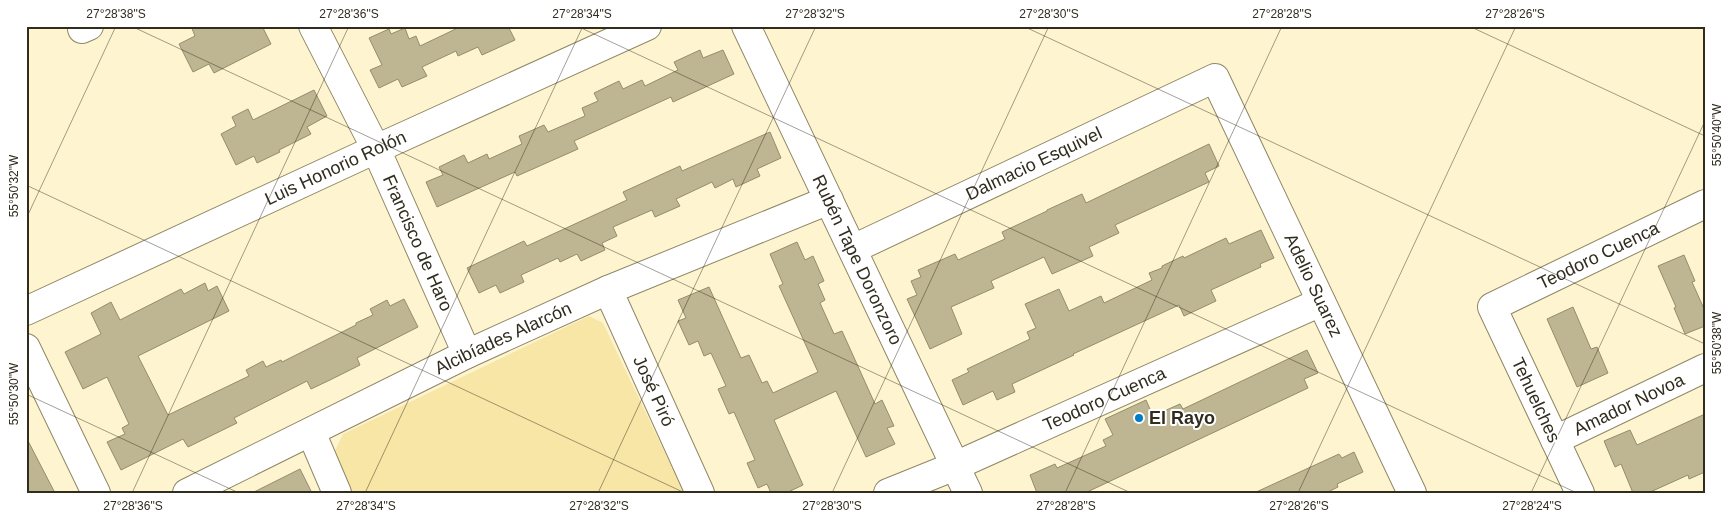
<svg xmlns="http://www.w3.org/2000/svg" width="1731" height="519" font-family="Helvetica,sans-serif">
  <rect width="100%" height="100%" fill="#fef5d0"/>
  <polygon fill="#f7e6a6" points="589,316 603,323 684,493 351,493 333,455 343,434"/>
  <g fill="#beb592" stroke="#958c6a">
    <polygon points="191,26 262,26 271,44 214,73 209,64 193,72 179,44 195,36"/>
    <polygon points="462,26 508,26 515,40 482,55 478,47 458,56 456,51 422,67 427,76 402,87 398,79 379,88 370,70 382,65 369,38 389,29 391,34 405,28 409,39 416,36 420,46"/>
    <polygon points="700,50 703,58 723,50 734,74 673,102 671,97 574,141 578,149 517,176 515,172 437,207 426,182 443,175 439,167 464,155 468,163 487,154 489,159 522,144 519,136 544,125 548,132 585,116 582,108 598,101 594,93 619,81 623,89 642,80 645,86 678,70 674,62"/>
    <polygon points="314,90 327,116 307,127 311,134 279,150 280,152 257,163 254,156 236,165 221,134 236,126 232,117 248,109 253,120"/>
    <polygon points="770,132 781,158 757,169 760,176 736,187 733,179 715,188 712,182 676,199 680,206 655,217 652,210 613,227 617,236 602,243 605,250 581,261 577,254 560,262 558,258 521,275 524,282 500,293 496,285 479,293 467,268 524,241 527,246 627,200 623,192 680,166 682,171"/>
    <polygon points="1209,144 1219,166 1205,173 1209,182 1115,225 1119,233 1089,247 1093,256 1052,274 1044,257 991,281 994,288 951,307 962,334 930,349 907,299 917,295 911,281 921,277 918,270 955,254 958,260 1005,239 1002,232 1047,211 1047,210 1082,194 1086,203"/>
    <polygon points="1261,230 1274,258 1260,264 1261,267 1211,290 1216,301 1184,316 1179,305 1073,354 1074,355 1012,384 1015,392 997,400 993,391 963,405 952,380 969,372 967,369 1030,339 1027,332 1036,328 1025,304 1059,289 1069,311 1101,296 1104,303 1152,280 1149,273 1162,268 1162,266 1183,256 1184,258 1226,238 1229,244"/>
    <polygon points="797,242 805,260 813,256 824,281 818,284 825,300 820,303 834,334 842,331 875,404 882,400 894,426 887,428 895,444 866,457 836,391 774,420 803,485 786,493 771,493 767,484 758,488 747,463 755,460 734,412 729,414 718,389 726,386 711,353 704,356 698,341 689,345 678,321 686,318 678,300 709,287 741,358 749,355 762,383 767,381 773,393 818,372 779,286 783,284 770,254"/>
    <polygon points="1684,255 1695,281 1692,282 1705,311 1705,326 1685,334 1674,308 1676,307 1658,266"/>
    <polygon points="205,283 208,291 217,286 229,311 138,356 168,415 249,376 246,370 263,361 266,367 281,360 282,362 356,325 356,323 373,315 370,309 387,300 390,306 404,299 418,327 357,358 360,365 330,380 311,389 307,381 234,418 237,423 188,447 183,439 121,470 107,442 125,434 122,428 129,424 107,377 83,389 65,352 101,334 91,313 111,302 120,320 181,289 184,294"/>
    <polygon points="1573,307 1591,349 1597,347 1608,373 1577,387 1547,319"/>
    <polygon points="1307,350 1318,373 1304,379 1308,388 1085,493 1037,493 1030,475 1055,464 1057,468 1106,446 1103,440 1113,435 1105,419 1146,400 1153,416 1180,404 1183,409"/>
    <polygon points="1705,414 1705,472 1689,479 1688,475 1648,493 1633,493 1621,464 1615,467 1604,441 1630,430 1637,445"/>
    <polygon points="26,437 55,493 26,493"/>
    <polygon points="1354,452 1363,472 1337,484 1338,487 1326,493 1254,493 1339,454 1342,458"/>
    <polygon points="300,469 312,493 252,493"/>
  </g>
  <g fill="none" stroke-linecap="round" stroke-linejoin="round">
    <g stroke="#8f8765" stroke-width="30">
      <g id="minor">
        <path id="s1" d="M313 26 376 149 467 354"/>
        <path id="s2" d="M746 26 968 493"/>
        <polyline points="82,29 89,26"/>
        <path id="s3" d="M853 249 1215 78 1412 493"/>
        <path id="s4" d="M608 290 700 493"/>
        <path id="s5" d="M26 311 376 149 647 26"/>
        <polyline points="26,348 96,493"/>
        <polyline points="311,432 337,493"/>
        <path id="s6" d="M1555 440 1705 368"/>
        <path id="s7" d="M187 493 467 354 608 290 829 200"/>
        <path id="s8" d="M888 493 955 466 1321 302"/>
        <path id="s9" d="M1580 493 1492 307 1705 204"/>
      </g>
    </g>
    <use href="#minor" stroke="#fff" stroke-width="28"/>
  </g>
  <path fill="none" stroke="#302c1e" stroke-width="1" stroke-opacity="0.45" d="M131 26 1131 493M577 26 1577 493M1023 26 1705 344M1469 26 1705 136M26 185 685 493M26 219 116 26M26 394 239 493M132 493 349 26M365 493 583 26M598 493 816 26M832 493 1049 26M1065 493 1282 26M1298 493 1516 26M1531 493 1705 121"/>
  <circle fill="#037cc6" stroke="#fff" stroke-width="2" cx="1139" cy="418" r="5"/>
  <g text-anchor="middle" stroke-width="4" stroke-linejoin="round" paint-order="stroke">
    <g font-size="18" fill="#302c1e" stroke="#fff">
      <text dy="6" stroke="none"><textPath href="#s3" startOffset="200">Dalmacio Esquivel</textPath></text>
      <text dy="6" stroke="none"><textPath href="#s5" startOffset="341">Luis Honorio Rolón</textPath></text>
      <text dy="6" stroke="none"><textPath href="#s1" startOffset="241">Francisco de Haro</textPath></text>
      <text dy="6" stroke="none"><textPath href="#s9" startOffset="324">Teodoro Cuenca</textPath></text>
      <text dy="6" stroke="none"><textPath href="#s2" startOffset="259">Rubén Tape Doronzoro</textPath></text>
      <text dy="6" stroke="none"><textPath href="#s3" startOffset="630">Adelio Suarez</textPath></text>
      <text dy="6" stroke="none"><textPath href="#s7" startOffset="352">Alcibíades Alarcón</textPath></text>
      <text dy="6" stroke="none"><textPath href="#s4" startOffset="111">José Piró</textPath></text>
      <text dy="6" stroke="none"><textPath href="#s8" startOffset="236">Teodoro Cuenca</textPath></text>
      <text transform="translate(1536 400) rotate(65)" y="6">Tehuelches</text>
      <text dy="6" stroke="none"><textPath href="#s6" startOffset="82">Amador Novoa</textPath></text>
    </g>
    <g font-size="18" font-weight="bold" fill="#302c1e" stroke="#fff" text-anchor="start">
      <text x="1149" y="424">El Rayo</text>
    </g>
  </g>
  <rect width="1731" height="519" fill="none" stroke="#ffffff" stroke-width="55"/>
  <rect x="28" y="28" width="1676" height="464" fill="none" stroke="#302c1e" stroke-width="2"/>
  <g font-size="12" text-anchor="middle" fill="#302c1e">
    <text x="116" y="18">27°28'38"S</text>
    <text x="349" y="18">27°28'36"S</text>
    <text x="582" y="18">27°28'34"S</text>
    <text x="815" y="18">27°28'32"S</text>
    <text x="1049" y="18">27°28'30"S</text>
    <text x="1282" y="18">27°28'28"S</text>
    <text x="1515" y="18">27°28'26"S</text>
    <text transform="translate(1717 135) rotate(-90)" y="4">55°50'40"W</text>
    <text transform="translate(14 186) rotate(-90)" y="4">55°50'32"W</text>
    <text transform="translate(1717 343) rotate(-90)" y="4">55°50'38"W</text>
    <text transform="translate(14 394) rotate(-90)" y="4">55°50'30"W</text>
    <text x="133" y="510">27°28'36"S</text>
    <text x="366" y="510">27°28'34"S</text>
    <text x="599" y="510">27°28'32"S</text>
    <text x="832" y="510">27°28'30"S</text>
    <text x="1066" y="510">27°28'28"S</text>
    <text x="1299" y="510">27°28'26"S</text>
    <text x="1532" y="510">27°28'24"S</text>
  </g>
</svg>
